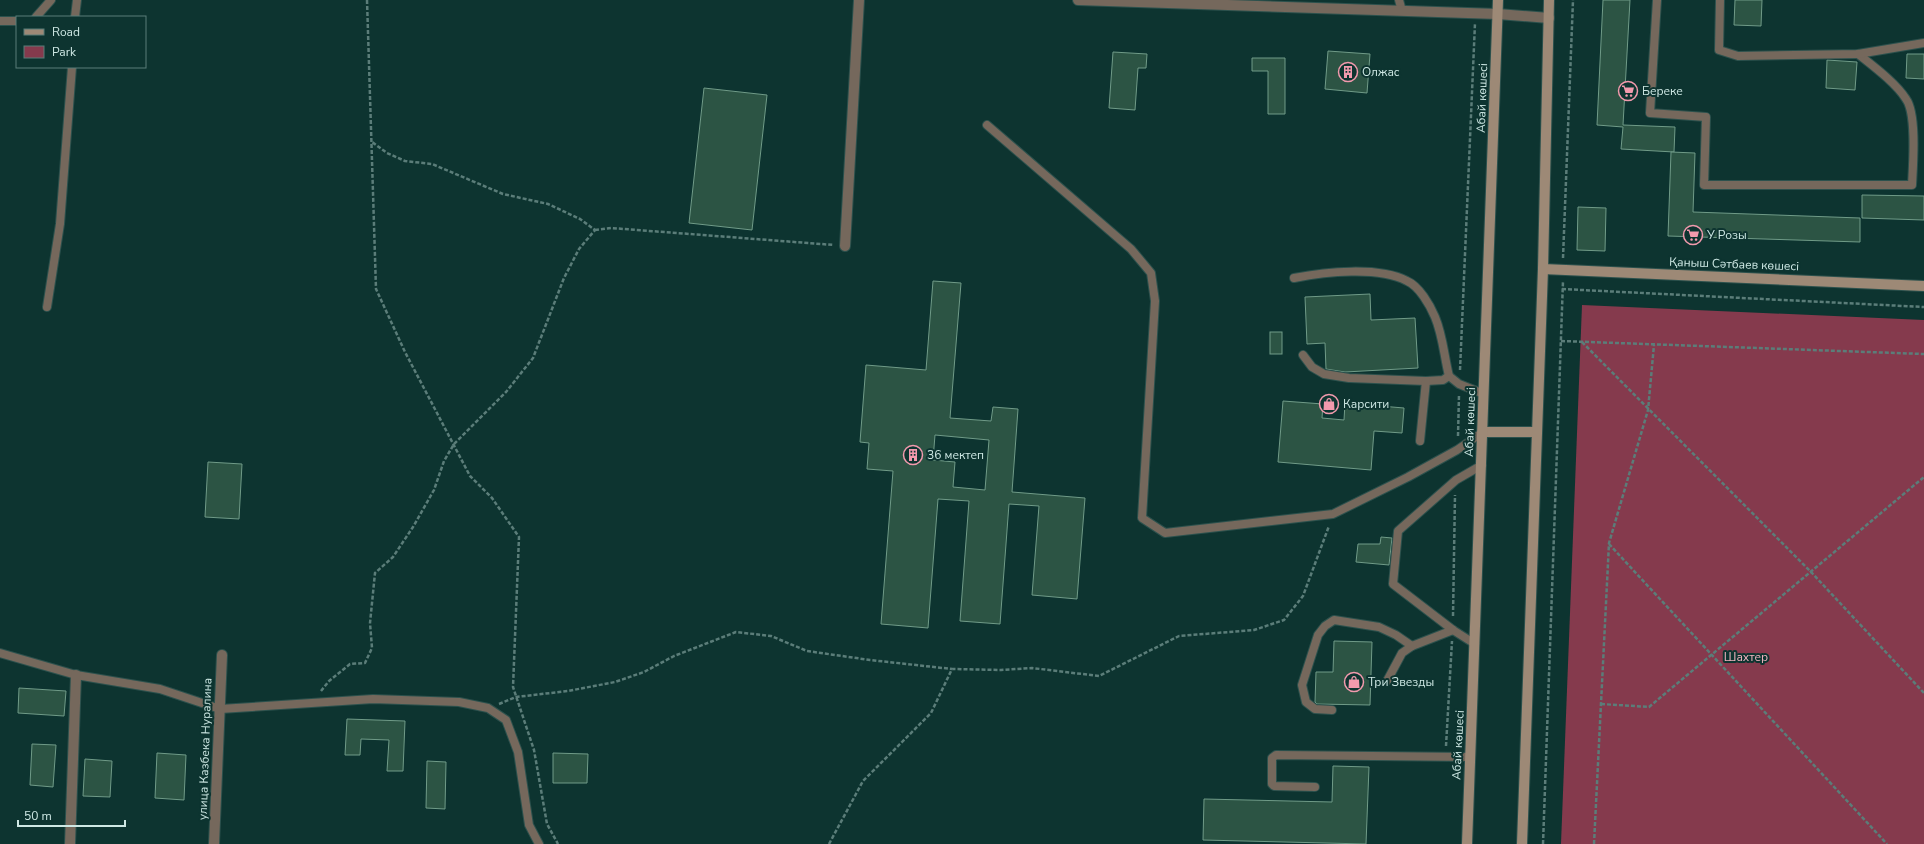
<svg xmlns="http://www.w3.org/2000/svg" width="1924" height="844" font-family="'Nunito Sans',sans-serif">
  <rect width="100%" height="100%" fill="#0d3430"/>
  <polygon fill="#853a4d" points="1582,305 1924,320 1924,844 1561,844"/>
  <g fill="#2c5444" stroke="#709b88" fill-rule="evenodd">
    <polygon points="1603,0 1630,0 1623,125 1675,127 1674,152 1621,149 1623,127 1597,125"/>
    <polygon points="1735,0 1762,0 1761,26 1734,25"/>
    <polygon points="1328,51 1370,54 1367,93 1325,89"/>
    <polygon points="1113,52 1147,54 1146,68 1138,68 1135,110 1109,108"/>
    <polygon points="1907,54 1924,54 1924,79 1906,78"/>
    <polygon points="1252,58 1285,58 1285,114 1268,114 1268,71 1252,71"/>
    <polygon points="1827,60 1857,62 1855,90 1826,88"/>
    <polygon points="704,88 767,95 752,230 689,223"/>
    <polygon points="1671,152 1695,153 1693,212 1860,218 1860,242 1668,236"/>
    <polygon points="1862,195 1924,196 1924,220 1862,218"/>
    <polygon points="1578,207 1606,208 1605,251 1577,250"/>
    <path d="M933 281 961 283 950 418 991 421 993 407 1018 409 1012 492 1085 498 1077 599 1032 595 1039 506 1009 504 1000 624 960 621 969 501 938 499 928 628 881 624 893 471 867 469 869 443 860 442 866 365 926 370ZM935 435 989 440 985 490 953 487 955 462 933 460Z"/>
    <polygon points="1370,294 1371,320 1415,318 1418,368 1345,372 1326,369 1325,343 1307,344 1305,297"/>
    <rect x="1270" y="332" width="12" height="22"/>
    <polygon points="1283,401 1323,404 1322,418 1344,420 1345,403 1404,408 1402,433 1374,431 1371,470 1278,462"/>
    <polygon points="208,462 242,464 239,519 205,517"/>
    <polygon points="1381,537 1392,538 1389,565 1356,562 1358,544 1380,544"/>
    <polygon points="1334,641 1372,642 1370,705 1317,704 1315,702 1316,672 1333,672"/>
    <polygon points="19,688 66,691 64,716 18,713"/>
    <polygon points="347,719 405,721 403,771 387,771 389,740 361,739 360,755 345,755"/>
    <polygon points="32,744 56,745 53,787 30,785"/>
    <polygon points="157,753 186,755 184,800 155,798"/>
    <polygon points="553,753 588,754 587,783 553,783"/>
    <polygon points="85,759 112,761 110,797 83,796"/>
    <polygon points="427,761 446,762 445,809 426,808"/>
    <polygon points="1333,766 1369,767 1366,844 1203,840 1204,799 1332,802"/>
  </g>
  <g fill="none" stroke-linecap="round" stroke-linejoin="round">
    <g stroke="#2c514d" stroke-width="10">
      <g id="lane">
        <polyline points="1399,0 1402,11"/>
        <path d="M1657 0 1650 113 1706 117 1704 185H1912C1913 165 1917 114 1906 99 1896 83 1873 66 1858 54"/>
        <polyline points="1720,0 1719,50 1738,56 1858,54 1924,43"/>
        <polyline points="36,17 51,0"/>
        <polyline points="75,17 77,0"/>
        <polyline points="0,21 17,21"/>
        <polyline points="987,125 1131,249 1151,273 1155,301 1142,518 1165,533 1333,514 1408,477 1457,450 1483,432"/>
        <path d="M1294 278C1325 272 1378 266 1407 281 1419 286 1430 305 1435 317 1443 336 1444 356 1449 376L1459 384 1484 394"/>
        <polyline points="47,307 60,224 72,67"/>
        <polyline points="1303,355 1312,367 1324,374 1349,378 1426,381 1443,380 1449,376"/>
        <polyline points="1420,441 1426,381"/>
        <polyline points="1475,644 1453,630 1393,584 1398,531 1456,480 1482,465"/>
        <polyline points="0,653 76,675 160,689 220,709 373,699 459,702 488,708 506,720 518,752 529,825 539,844"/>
        <polyline points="1387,681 1402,653 1412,646 1453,630"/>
        <polyline points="1332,710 1315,709 1306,702 1302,685 1318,635 1325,626 1334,620 1379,627 1396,635 1412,646"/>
        <polyline points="1315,787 1274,786 1272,784 1272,758 1276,755 1471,757"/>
      </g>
    </g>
    <g stroke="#2c514d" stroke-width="12">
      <g id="street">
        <polyline points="1078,0 1498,14 1549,18"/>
        <polyline points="845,246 859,0"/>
        <polyline points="70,844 76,675"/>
        <polyline points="214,844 222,655"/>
      </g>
    </g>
    <g stroke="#2c514d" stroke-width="12">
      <g id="secondary">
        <polyline points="1543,269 1924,286"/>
        <polyline points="1483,432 1537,432"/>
        <polyline points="1467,844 1498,0"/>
        <polyline points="1522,844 1543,269 1549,0"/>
      </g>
    </g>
    <g stroke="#5b7d79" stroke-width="2.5" stroke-dasharray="4 2" stroke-linecap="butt">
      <polyline points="367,0 376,289 405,352 470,476 492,498 519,537 513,687 534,750 547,824 558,844"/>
      <polyline points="595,230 611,228 834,245"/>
      <polyline points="1563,258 1573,0"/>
      <polyline points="1562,289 1924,307"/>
      <polyline points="1561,341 1924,354"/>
      <polyline points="1582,342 1812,573 1924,693"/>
      <polyline points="1460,370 1475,23"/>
      <polyline points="1458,436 1459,395"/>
      <polyline points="1609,544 1887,844"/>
      <polyline points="1453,616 1455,495"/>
      <polyline points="321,691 329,681 350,664 365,663 372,648 370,623 375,573 393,557 413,527 434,490 444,461 454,444 506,392 533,358 564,278 579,249 595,230 580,219 548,204 503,194 432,164 405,161 387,153 372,142"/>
      <polyline points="499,704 516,697 568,691 615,682 644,672 674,656 736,632 771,636 807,651 870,660 952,669"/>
      <polyline points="1601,704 1649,707 1924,477"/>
      <polyline points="1446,746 1452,641"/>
      <polyline points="829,844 863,781 931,713 952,669 1001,670 1032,668 1099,676 1179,636 1254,630 1284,620 1303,596 1329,526"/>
      <polyline points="1543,844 1563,281"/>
      <polyline points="1594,844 1609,543 1648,410 1654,345"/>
    </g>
    <use href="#lane" stroke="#75685c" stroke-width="8"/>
    <use href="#street" stroke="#75685c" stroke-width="10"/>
    <use href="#secondary" stroke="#9d8976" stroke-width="10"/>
  </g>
  <defs>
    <g id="building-ring" transform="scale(1)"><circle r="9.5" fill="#0d3430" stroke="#f29aad" stroke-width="1.5"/><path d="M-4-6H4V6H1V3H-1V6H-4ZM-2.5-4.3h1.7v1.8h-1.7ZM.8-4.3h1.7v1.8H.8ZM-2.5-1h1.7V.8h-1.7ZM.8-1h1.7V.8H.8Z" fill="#f29aad"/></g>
    <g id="supermarket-ring" transform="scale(1)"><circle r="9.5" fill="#0d3430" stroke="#f29aad" stroke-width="1.5"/><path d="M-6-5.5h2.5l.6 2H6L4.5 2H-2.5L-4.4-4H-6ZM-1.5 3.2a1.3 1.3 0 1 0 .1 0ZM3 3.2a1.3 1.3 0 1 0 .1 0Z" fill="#f29aad"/></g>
    <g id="shop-ring" transform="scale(1)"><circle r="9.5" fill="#0d3430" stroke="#f29aad" stroke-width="1.5"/><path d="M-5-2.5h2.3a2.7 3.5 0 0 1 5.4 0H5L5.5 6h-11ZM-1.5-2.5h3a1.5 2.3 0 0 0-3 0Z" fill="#f29aad"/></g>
  </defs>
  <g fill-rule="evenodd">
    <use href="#building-ring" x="1348" y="72"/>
    <use href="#supermarket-ring" x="1628" y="91"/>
    <use href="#supermarket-ring" x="1693" y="235"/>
    <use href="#shop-ring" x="1329" y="404"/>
    <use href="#building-ring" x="913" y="455"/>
    <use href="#shop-ring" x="1354" y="682"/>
  </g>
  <g text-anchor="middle" stroke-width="4" stroke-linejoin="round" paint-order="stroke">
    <g font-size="12" fill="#cee8e4" stroke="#0d3430" text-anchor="start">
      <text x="1362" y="76">Олжас</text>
      <text x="1642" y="95">Береке</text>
      <text x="1707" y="239">У Розы</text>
      <text x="1343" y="408">Карсити</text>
      <text x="927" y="459">36 мектеп</text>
      <text x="1368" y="686">Три Звезды</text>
    </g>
    <g font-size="12" fill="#cee8e4" stroke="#0d3430">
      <text transform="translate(1482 98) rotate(-88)" y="4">Абай көшесі</text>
      <text transform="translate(1734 264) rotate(2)" y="4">Қаныш Сәтбаев көшесі</text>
      <text transform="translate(1470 422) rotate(-88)" y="4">Абай көшесі</text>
      <text transform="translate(1458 745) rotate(-87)" y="4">Абай көшесі</text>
      <text transform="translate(205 749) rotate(-88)" y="4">улица Казбека Нуралина</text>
    </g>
    <g font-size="12" fill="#f3b5c1" stroke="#0d3430">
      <text x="1746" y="661">Шахтер</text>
    </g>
  </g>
  <rect x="16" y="16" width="130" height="52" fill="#0d3430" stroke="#5a7c78"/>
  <rect x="24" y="29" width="20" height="6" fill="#9d8976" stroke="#5a7c78"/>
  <text x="52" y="36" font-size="12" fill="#cee8e4">Road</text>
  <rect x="24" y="46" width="20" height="12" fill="#853a4d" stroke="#5a7c78"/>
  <text x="52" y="56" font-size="12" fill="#cee8e4">Park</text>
  <path d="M18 820v6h107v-6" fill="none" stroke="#cee8e4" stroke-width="2"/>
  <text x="24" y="820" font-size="12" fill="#cee8e4" stroke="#0d3430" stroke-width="3" paint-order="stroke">50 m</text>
</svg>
